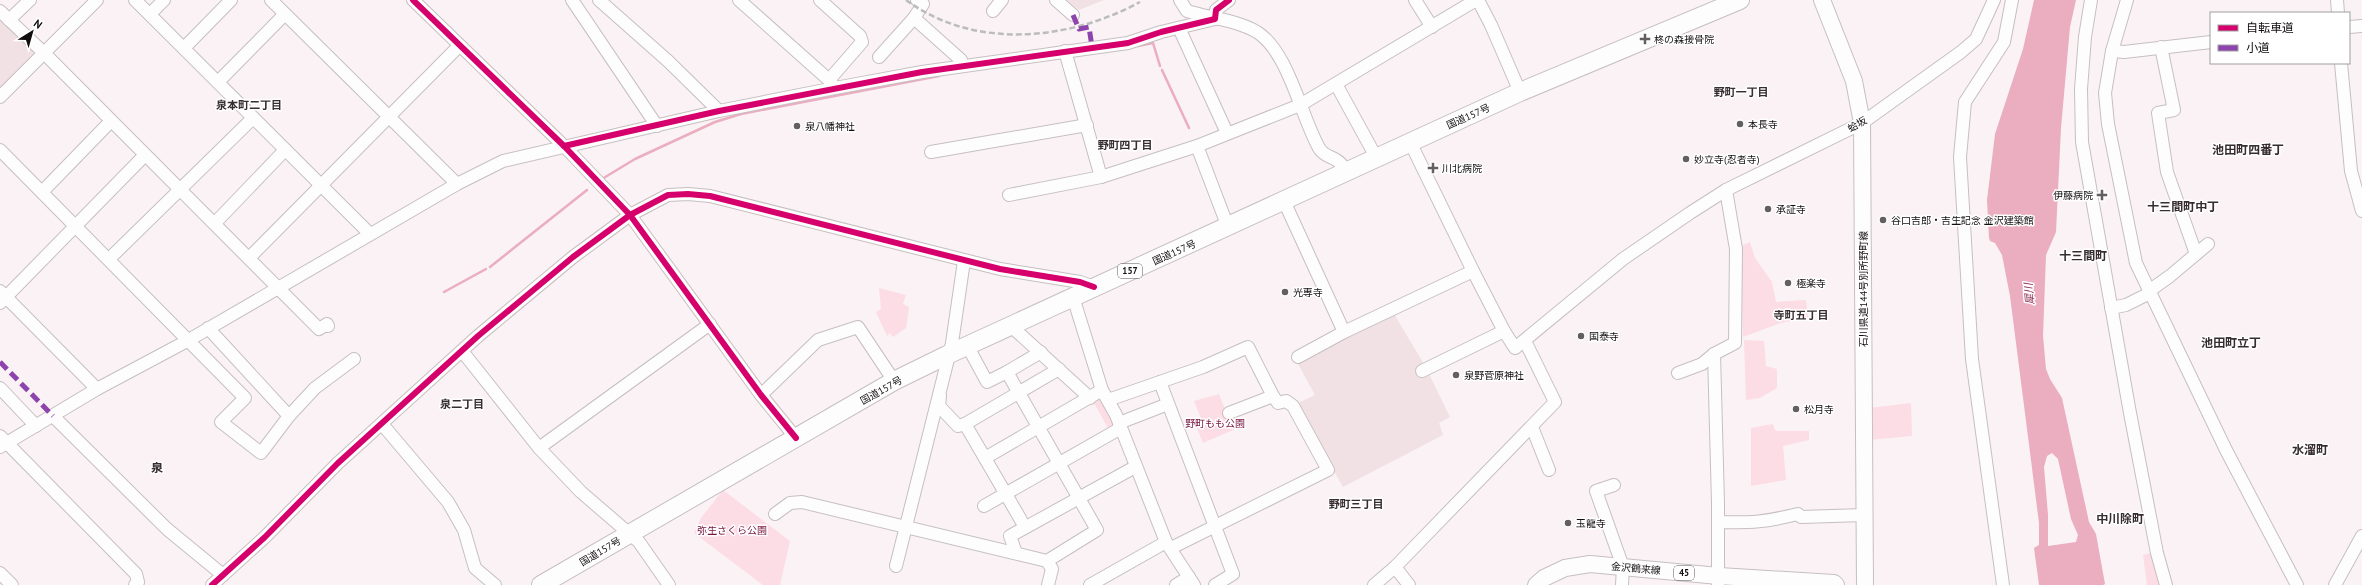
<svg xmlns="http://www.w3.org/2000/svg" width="2362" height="585" font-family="'PT Sans','Noto Sans JP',sans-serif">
  <rect width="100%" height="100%" fill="#faf2f4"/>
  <g fill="#f1e1e5">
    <polygon points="1067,0 1104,0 1079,10"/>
    <polygon points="0,18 35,52 0,88"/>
    <polygon points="1394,314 1425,366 1450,417 1439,423 1443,435 1343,487 1296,404 1315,395 1297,362"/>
  </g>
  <g fill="#fcdde5">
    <polygon points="1750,242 1755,258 1772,282 1776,302 1806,300 1808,317 1781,323 1743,337 1741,246"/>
    <polygon points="879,288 906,295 903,304 909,307 906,328 893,337 890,333 887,336 876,312 881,309"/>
    <polygon points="1744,340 1764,341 1766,366 1777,369 1777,388 1760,398 1746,400"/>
    <polygon points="1219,394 1233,430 1203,443 1195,423 1202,421 1194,401"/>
    <polygon points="1099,398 1102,398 1113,425 1109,430 1093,401"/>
    <polygon points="1911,403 1912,436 1869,440 1869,408"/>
    <polygon points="1773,424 1775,430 1778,431 1809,431 1809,440 1783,446 1786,480 1751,486 1751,428"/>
    <polygon points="723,490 790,541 780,585 763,585 694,533 701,518"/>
    <polygon points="2150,553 2161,585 2147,585 2143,555"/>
  </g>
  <path fill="#ebadc0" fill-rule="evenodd" d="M2034 0H2076L2070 27 2061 128 2056 232 2046 255 2043 336 2046 369 2050 379 2062 398 2089 522 2096 534 2105 584 2103 585H2039L2034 548 2039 545V523L2010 296 2002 255 1995 243 1990 241 1989 238 1987 200 1995 134 2023 49ZM2052 453 2058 459 2071 519 2078 535 2076 542 2048 546V515L2044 467 2047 456Z"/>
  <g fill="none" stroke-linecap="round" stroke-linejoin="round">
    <g stroke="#ebadc0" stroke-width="2.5">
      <polyline points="1138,46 1153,43 1160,66"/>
      <polyline points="1162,70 1189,128"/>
      <polyline points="602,179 635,159 715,122 741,114 939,76"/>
      <polyline points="490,267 587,190"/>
      <polyline points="444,292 486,269"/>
    </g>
    <g stroke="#c6bfc1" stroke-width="14">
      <g id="minor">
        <polyline points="135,0 370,234"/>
        <polyline points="271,0 457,184"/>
        <polyline points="413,0 564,146 630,215 761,395 796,438"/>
        <polyline points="572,0 657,126"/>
        <polyline points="599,0 668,61 719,111"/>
        <polyline points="739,0 829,80 835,88"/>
        <polyline points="820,0 860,36 862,42 829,80"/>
        <polyline points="917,0 923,4 914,18 961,60 962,66"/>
        <polyline points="1056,0 1073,15"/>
        <path d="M1180 0 1187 11C1210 18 1236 20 1257 32 1288 51 1301 116 1319 148 1326 160 1337 154 1346 171"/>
        <polyline points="1415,0 1432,27"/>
        <polyline points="1478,0 1491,25 1520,92"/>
        <polyline points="2091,0 2085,37 2081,89 2082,142 2130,413 2157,553 2166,585"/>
        <polyline points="2127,0 2112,51 2105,93 2108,124 2136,263 2226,450 2297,585"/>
        <polyline points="2337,0 2338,13"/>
        <polyline points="0,11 44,53 319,329 327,324 328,326"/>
        <polyline points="993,11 1002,0"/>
        <polyline points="150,14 164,0"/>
        <polyline points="1215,19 1216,10 1229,0"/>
        <polyline points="9,20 30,0"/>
        <polyline points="2349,27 2362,26"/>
        <polyline points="1179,28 1227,133"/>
        <polyline points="2161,47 2174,110 2158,113 2167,172 2196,254"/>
        <polyline points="184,48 231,0"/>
        <polyline points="1065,51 1101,177"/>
        <polyline points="2112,51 2124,52 2211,42"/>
        <polyline points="879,57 914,18"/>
        <polyline points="2341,63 2351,171 2362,211"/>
        <polyline points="218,82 285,14"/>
        <polyline points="1336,84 1376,157"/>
        <polyline points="0,97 97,0"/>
        <polyline points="1410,142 1473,271 1504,331 1515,348 1623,259 1690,213 1726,190 1862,123 1961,52 1976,39 1994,0"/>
        <polyline points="1197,146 1228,227"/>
        <polyline points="0,150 245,398 221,422 261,453 289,416 315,388 354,359"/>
        <polyline points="931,152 1087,125"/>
        <polyline points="42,192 111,121"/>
        <polyline points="1009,195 1101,177 1197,146 1300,105 1476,0"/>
        <polyline points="1284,201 1344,332"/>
        <polyline points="215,223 285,150"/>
        <polyline points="249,258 459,46"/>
        <polyline points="109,259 253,118"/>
        <polyline points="0,291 97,389"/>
        <polyline points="2149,291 2170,276 2208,244"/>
        <polyline points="1073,297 1102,390 1116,415 1166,542 1194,585"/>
        <polyline points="0,303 145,155"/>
        <polyline points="2111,308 2126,305 2150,293"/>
        <polyline points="1012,327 1090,398"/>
        <polyline points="208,328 289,416"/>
        <polyline points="462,351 539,448 581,492 639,542 669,585"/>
        <polyline points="1714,354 1718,503 1718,585"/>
        <polyline points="1298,357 1344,332 1473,271"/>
        <polyline points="1422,371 1504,331"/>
        <polyline points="1007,372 1041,352"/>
        <polyline points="1678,373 1702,364 1714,354 1735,343 1736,249 1726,190"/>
        <polyline points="1160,382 1233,574 1215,585"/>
        <polyline points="0,388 36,426"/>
        <polyline points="761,395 818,340 858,327 894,381"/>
        <polyline points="940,396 939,406 958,426 965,424 1025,527"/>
        <polyline points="1108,400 1203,367 1248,347 1273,396 1278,403 1286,401 1293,406 1328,470 1171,548"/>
        <polyline points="1229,413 1273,396"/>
        <polyline points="53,416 167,529 223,575"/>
        <polyline points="1119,423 1168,404"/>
        <polyline points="382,424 448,502 464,530 475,568 495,585"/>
        <polyline points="965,424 1059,369"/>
        <polyline points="1532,427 1549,470"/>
        <polyline points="0,436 136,574 138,582 135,585"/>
        <polyline points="0,447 97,389 187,341 457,184 503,161 719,111 835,88 922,72 1128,43 1161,32 1215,19"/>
        <polyline points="539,448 710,324"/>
        <polyline points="985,458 1102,390"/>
        <polyline points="1614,485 1596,491 1623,567 1622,585"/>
        <polyline points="984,506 1121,428"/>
        <polyline points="775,514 790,503 802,502 1047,561 1097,530 1007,372 987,382 968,347"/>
        <path d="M1719 522C1752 523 1765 522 1798 514L1801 517 1864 515"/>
        <polyline points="1016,553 1010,536 1135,467"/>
        <polyline points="1047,561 1052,569 1048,585"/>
        <polyline points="896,566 952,343 964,261"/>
        <polyline points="1395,567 1409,585"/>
        <polyline points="0,573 12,585"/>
        <polyline points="212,585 265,537 338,463 478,336 573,257 630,215 668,195 688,194 710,196 1000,269 1080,282 1094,287"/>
        <polyline points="1090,585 1166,542"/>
        <polyline points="1176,585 1189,577"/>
        <polyline points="1374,585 1395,567 1555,402 1525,341"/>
        <polyline points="2003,585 1972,359 1960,157 1965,102 2004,42 2012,0"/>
        <polyline points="2335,585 2362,536"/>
      </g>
    </g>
    <g stroke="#c6bfc1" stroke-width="18">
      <g id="major">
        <polyline points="1822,0 1854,81 1862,123 1865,585"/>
        <polyline points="1536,585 1544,578 1565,568 1590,564 1719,576 1834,583 1836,585"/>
      </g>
    </g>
    <g stroke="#c6bfc1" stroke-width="20">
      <polyline id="highway" points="541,585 894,381 947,355 1520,92 1740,0"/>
    </g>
    <use href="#minor" stroke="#fefdfd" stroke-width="12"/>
    <use href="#major" stroke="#fefdfd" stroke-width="16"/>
    <use href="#highway" stroke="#fefdfd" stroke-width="18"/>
    <path stroke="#bdbcbc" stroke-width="2.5" stroke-dasharray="6 3" stroke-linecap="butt" d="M906 0C974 50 1068 41 1140 2"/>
    <g stroke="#8e44ad" stroke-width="5" stroke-dasharray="10 5" stroke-linecap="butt">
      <polyline points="1073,15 1079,29 1089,27 1092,47"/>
      <polyline points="0,362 53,416"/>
    </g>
    <g stroke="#fff" stroke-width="8">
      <g id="cycleway">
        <polyline points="413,0 564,146 630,215 761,395 796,438"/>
        <polyline points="564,146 719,111 922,72 1128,43 1161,32 1215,19 1216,10 1229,0"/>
        <polyline points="212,585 265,537 338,463 478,336 573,257 630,215 668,195 688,194 710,196 1000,269 1080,282 1094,287"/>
      </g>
    </g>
    <use href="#cycleway" stroke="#d6006c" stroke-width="6"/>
  </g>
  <g fill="#635e5f" stroke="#fff" stroke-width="1.5">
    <path d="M1643 33h4v4h4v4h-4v4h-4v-4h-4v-4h4z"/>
    <circle cx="1740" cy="124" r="4"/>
    <circle cx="797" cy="126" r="4"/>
    <circle cx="1686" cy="159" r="4"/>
    <path d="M1431 162h4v4h4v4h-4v4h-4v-4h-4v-4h4z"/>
    <path d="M2100 189h4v4h4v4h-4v4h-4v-4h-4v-4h4z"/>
    <circle cx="1768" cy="209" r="4"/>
    <circle cx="1883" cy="220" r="4"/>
    <circle cx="1788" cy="283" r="4"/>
    <circle cx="1285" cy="292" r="4"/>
    <circle cx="1581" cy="336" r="4"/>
    <circle cx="1456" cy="375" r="4"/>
    <circle cx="1796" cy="409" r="4"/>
    <circle cx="1568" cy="523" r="4"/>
  </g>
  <g text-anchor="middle" stroke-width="3" stroke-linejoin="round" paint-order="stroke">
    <g fill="#fff" stroke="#595657" stroke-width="1">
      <rect x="1118" y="264" width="24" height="14" rx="3"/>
      <rect x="1674" y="566" width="20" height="14" rx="3"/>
    </g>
    <g font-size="9" font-weight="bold" fill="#120e0f">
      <text x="1130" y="274">157</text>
      <text x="1684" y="576">45</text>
    </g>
    <g font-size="10" fill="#120e0f" stroke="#fff" text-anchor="start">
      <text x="1654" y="43">柊の森接骨院</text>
      <text x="1748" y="128">本長寺</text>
      <text x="805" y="130">泉八幡神社</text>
      <text x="1694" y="163">妙立寺(忍者寺)</text>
      <text x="1442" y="172">川北病院</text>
      <text x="2093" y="199" text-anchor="end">伊藤病院</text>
      <text x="1776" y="213">承証寺</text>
      <text x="1891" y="224">谷口吉郎・吉生記念 金沢建築館</text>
      <text x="1796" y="287">極楽寺</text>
      <text x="1293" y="296">光専寺</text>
      <text x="1589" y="340">国泰寺</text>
      <text x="1464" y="379">泉野菅原神社</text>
      <text x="1804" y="413">松月寺</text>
      <text x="1576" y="527">玉龍寺</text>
    </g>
    <g font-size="10" fill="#120e0f" stroke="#fff">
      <text transform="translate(1468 116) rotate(-24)" y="4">国道157号</text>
      <text transform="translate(1857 124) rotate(-30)" y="4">蛤坂</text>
      <text transform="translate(1174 252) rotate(-24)" y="4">国道157号</text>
      <text transform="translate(1863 289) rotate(-90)" y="4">石川県道144号別所野町線</text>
      <text transform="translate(881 390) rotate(-29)" y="4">国道157号</text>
      <text transform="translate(600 551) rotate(-31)" y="4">国道157号</text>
      <text transform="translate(1636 568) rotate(5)" y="4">金沢鶴来線</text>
    </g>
    <g font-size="10" fill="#77153e" stroke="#fff">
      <text x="1215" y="427">野町もも公園</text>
      <text x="732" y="534">弥生さくら公園</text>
    </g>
    <g font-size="11" font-weight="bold" fill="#372c2f" stroke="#fff">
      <text x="1741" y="96">野町一丁目</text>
      <text x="249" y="109">泉本町二丁目</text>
      <text x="1125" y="149">野町四丁目</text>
      <text x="1801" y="319">寺町五丁目</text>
      <text x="462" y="408">泉二丁目</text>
      <text x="1356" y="508">野町三丁目</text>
    </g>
    <g font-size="11" font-style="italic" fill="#88274c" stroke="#fff">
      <text transform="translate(2029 294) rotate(-95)" y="4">犀川</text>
    </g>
    <g font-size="12" font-weight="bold" fill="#372c2f" stroke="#fff">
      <text x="2248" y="154">池田町四番丁</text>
      <text x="2183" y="211">十三間町中丁</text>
      <text x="2083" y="260">十三間町</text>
      <text x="2231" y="347">池田町立丁</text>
      <text x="2310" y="454">水溜町</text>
      <text x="157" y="472">泉</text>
      <text x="2120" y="523">中川除町</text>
    </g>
  </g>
  <rect x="2210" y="12" width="140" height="52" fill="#ffffff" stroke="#a09f9f"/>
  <rect x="2218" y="25" width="20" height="6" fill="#d6006c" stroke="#a09f9f"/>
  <text x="2246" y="32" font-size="12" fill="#120e0f">自転車道</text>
  <rect x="2218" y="45" width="20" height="6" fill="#8e44ad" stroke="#a09f9f"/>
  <text x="2246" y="52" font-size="12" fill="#120e0f">小道</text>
  <g transform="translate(32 32) rotate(37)" stroke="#ffffff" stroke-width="3" paint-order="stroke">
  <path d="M0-3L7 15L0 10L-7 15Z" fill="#120e0f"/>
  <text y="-6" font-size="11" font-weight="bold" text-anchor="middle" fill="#120e0f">N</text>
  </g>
</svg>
